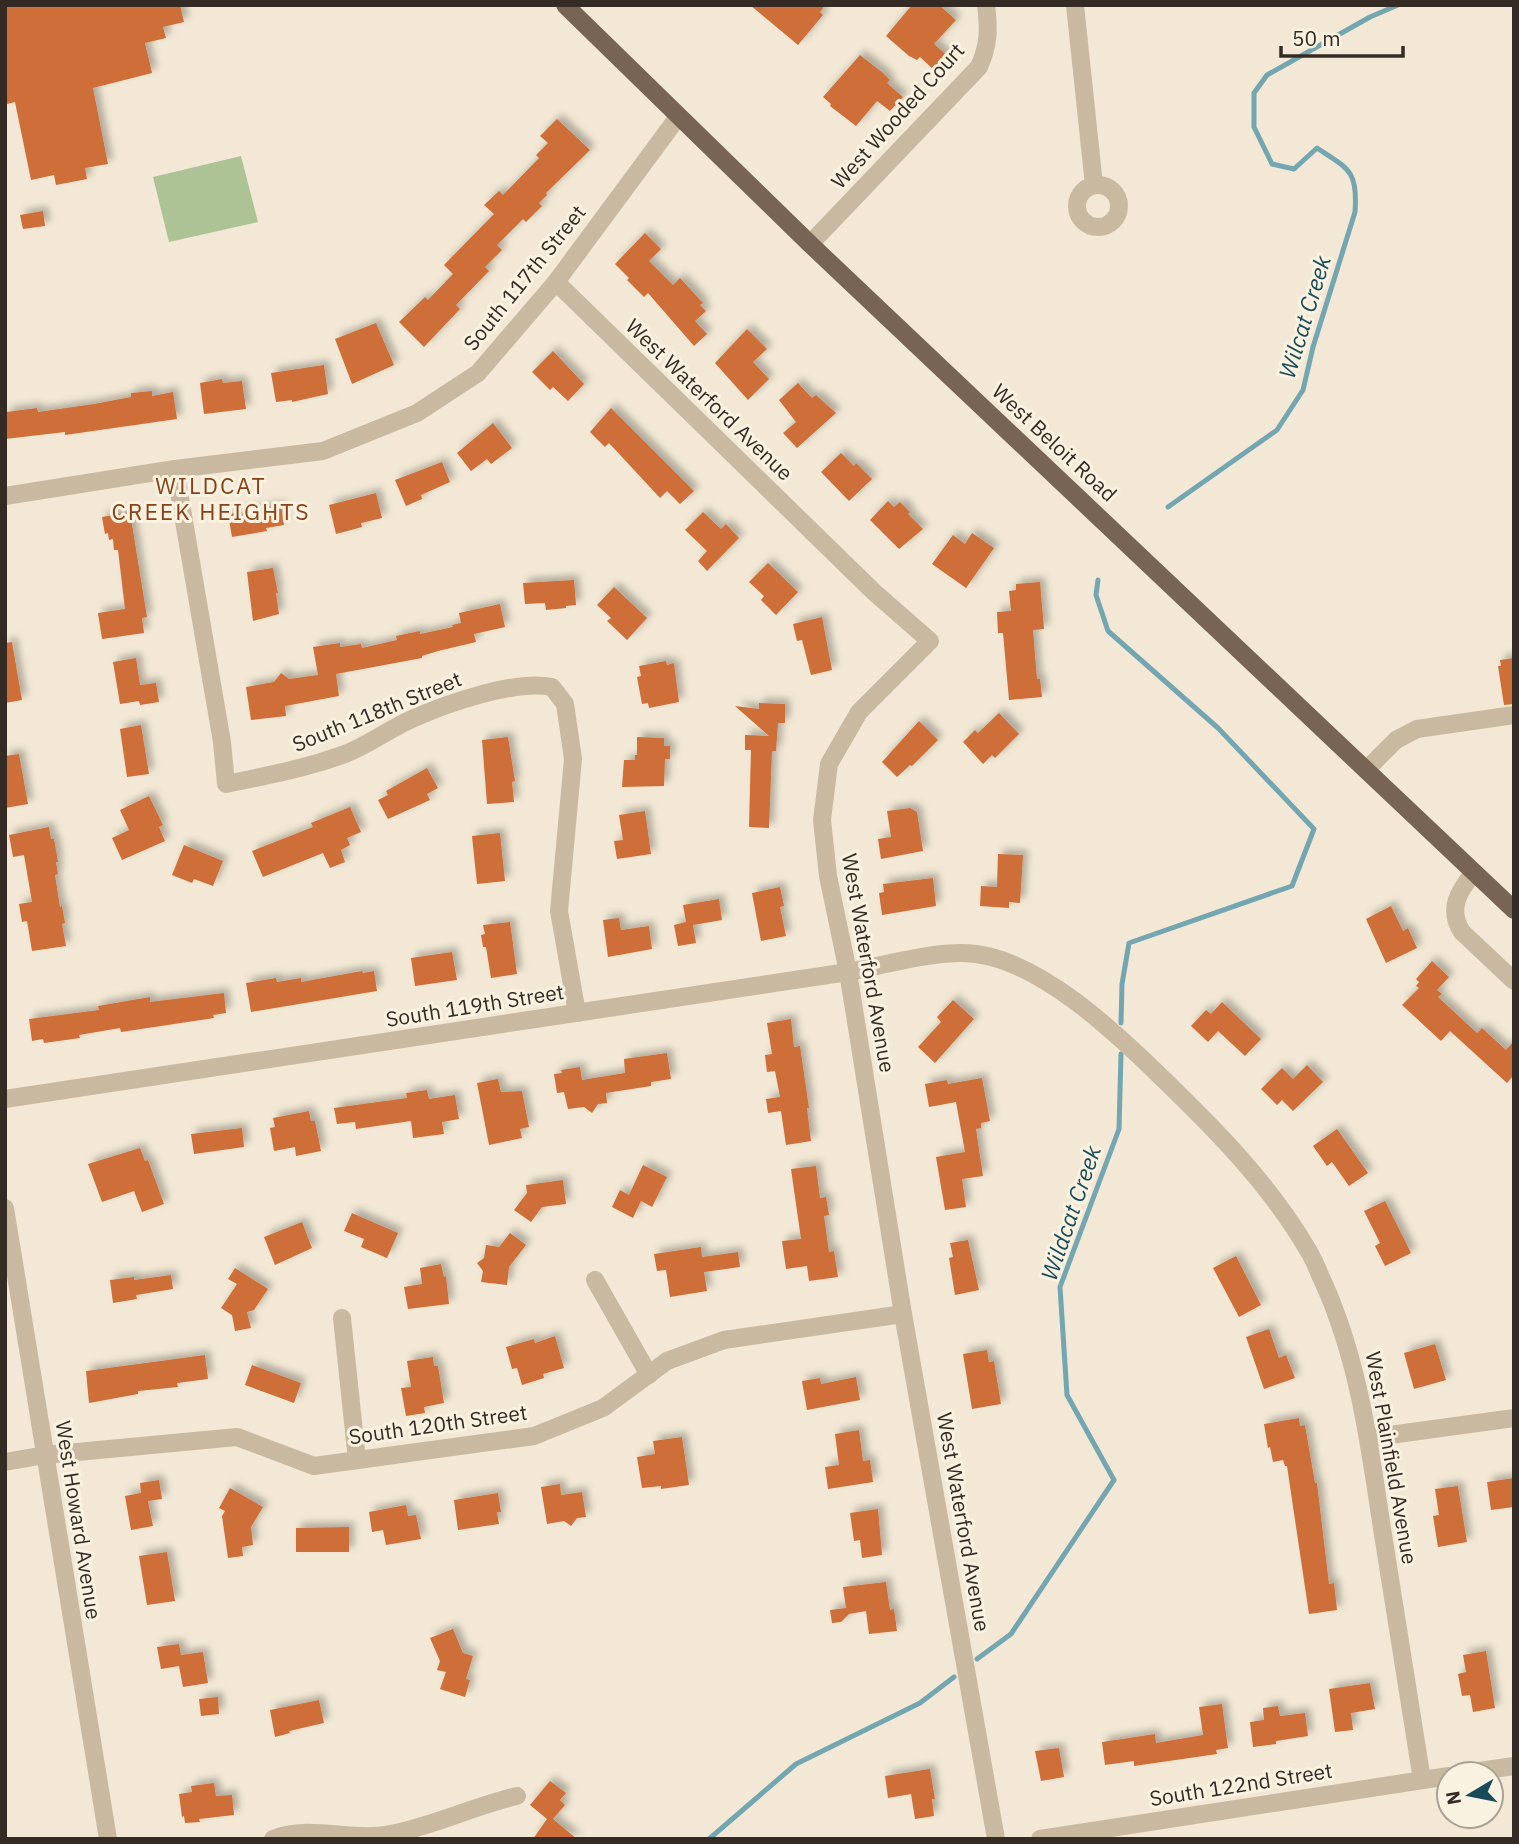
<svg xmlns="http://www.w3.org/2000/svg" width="1519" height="1844" font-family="'IBM Plex Sans',sans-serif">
  <defs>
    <filter id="shadow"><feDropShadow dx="5" dy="-5" stdDeviation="3.5" flood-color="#0004"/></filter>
  </defs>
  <rect width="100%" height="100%" fill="#f2e8d5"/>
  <polygon fill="#adc295" points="241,156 258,222 169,242 153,177"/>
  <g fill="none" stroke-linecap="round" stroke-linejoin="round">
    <g stroke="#73a6b1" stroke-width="5">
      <path d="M1168 507 1277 430 1303 390 1313 347 1355 212C1358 171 1349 169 1317 148L1294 169 1272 164 1254 127V93L1267 75 1370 17 1398 5"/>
      <polyline points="1098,580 1096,595 1108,631 1218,728 1314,829 1292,886 1129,943 1122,984 1121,1023"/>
      <polyline points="977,1659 1011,1634 1114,1480 1067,1395 1060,1287 1119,1129 1121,1054"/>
      <polyline points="709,1839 796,1764 920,1703 954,1677"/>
    </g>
  </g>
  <g fill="#ce6e37" filter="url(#shadow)">
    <polygon points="5,5 180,5 184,22 163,27 166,38 145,43 152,73 93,88 108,164 85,168 87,179 56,185 54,175 31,180 15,102 7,104 5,96"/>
    <polygon points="750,5 825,5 820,12 823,15 798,45"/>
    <polygon points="912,5 939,5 956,20 934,44 948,56 935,71 920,57 917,60 909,56 886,36"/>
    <polygon points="860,55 883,73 890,80 887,83 903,97 890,111 877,101 856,126 830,106 831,104 823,97"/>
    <polygon points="557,119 590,150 546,193 547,195 539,203 542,206 526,222 523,219 497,245 502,250 485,267 489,271 456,305 460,309 424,347 399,322 425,297 428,300 453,274 444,265 494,214 484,205 499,191 503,195 539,158 536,155 548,143 540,136"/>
    <polygon points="43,211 45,226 23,229 20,215"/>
    <polygon points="645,233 661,249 649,261 673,285 680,278 703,303 700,305 706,311 695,321 707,334 694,346 648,293 644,297 627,280 629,278 615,264"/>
    <polygon points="376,323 394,365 352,384 335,339"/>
    <polygon points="747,329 767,349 753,362 769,379 748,400 715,363"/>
    <polygon points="553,351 584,384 568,401 553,387 550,390 532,372"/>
    <polygon points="324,365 328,394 292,402 292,400 276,402 271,373"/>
    <polygon points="222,379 223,383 242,381 246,409 204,414 200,383"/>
    <polygon points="798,383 812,398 816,395 836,413 797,448 783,433 796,422 779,400"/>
    <polygon points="152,391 152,396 173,392 177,419 65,435 65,432 5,439 6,412 37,408 38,412 94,404 131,397 131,393"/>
    <polygon points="611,408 694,491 680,504 667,491 660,498 609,443 605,447 590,432"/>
    <polygon points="493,423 512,448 491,464 487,459 471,471 457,453"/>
    <polygon points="841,453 854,466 856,463 872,479 849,501 821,472"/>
    <polygon points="442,462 450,482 421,495 422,499 406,506 395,480"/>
    <polygon points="376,493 382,518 361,523 362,527 336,534 329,505"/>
    <polygon points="888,501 894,507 900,502 910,512 908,514 923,529 899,549 870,520"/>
    <polygon points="281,506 284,525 266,528 267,531 232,537 228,514"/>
    <polygon points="130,512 147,617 142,618 144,633 102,639 98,613 125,609 118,550 114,550 113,539 109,540 108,533 105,534 102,517"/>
    <polygon points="703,512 721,529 726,524 739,538 707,571 698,561 707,551 685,530"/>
    <polygon points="972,533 994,548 966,588 932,564 953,535 965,544"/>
    <polygon points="768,563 798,592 776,615 761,600 764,596 749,582"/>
    <polygon points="273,568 278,593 276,593 279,614 253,621 247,572"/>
    <polygon points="574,580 576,605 566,606 566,608 546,610 545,603 525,604 523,583"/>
    <polygon points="1040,582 1044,629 1033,630 1037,679 1040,679 1042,697 1009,700 1003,633 998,633 997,612 1011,611 1009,591 1016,590 1016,584"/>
    <polygon points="614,587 647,618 627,640 607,621 611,618 597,605"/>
    <polygon points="500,604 505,627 474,634 476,642 438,651 422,656 422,658 336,674 339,696 285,706 286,716 251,720 246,687 274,682 281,673 289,679 318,675 313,647 340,643 340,647 361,644 362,648 397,640 396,636 420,631 420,634 453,627 452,625 461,623 459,613"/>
    <polygon points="822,617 832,670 811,675 802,640 797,641 793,624"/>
    <polygon points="12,642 22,700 5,703 5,643"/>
    <polygon points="136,658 140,685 156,683 159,702 140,705 139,701 120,704 113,662"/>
    <polygon points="1514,658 1514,704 1504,705 1498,666 1501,666 1500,660"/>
    <polygon points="666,661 667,665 674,663 679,702 649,708 648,703 642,704 637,677 641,676 639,666"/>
    <polygon points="759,703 785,704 785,723 778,723 776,751 772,751 769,828 749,827 751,750 745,750 745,735 769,736 735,706 759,709"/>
    <polygon points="999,713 1019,734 995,758 992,755 983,764 963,742 975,730 978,733"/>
    <polygon points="919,721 938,740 912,766 910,765 897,777 882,762"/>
    <polygon points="141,725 149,774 127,777 120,729"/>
    <polygon points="508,737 515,781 512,782 514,802 487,804 482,740"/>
    <polygon points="637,737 664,738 664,746 670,746 670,759 665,759 664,786 622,787 624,760 635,760 635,755 637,755"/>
    <polygon points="19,754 28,804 5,808 5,756"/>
    <polygon points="427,768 438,788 427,794 430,800 388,819 378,800 388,795 386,791"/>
    <polygon points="149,796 163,825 159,827 165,841 122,860 112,838 129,830 120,810"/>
    <polygon points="350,807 361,832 347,838 350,845 341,850 345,862 330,868 323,853 263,877 252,851 313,827 311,823"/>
    <polygon points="910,808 917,812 923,851 881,859 878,839 891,837 887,811"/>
    <polygon points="645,811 651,854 617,859 614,841 623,840 619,815"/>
    <polygon points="49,827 51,839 54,839 58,862 56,862 58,874 55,875 60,907 62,906 65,923 62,924 66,946 32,951 27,921 22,922 19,904 32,902 24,855 13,857 9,835"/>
    <polygon points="500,833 505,881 477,884 472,836"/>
    <polygon points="184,845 223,861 213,886 194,879 192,883 172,875"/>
    <polygon points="998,854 1023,855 1020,903 1009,902 1009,908 980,906 981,886 997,887"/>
    <polygon points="933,878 936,906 882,915 879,893 884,892 883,884"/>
    <polygon points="780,887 784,906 780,907 786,936 761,941 752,893"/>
    <polygon points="719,899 722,920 693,925 696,943 678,946 674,925 686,922 683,905"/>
    <polygon points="1391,906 1403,931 1408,928 1417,948 1386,963 1366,919"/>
    <polygon points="619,918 621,930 649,926 652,949 608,957 603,920"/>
    <polygon points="510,922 517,974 491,978 486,947 483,947 481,935 485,934 483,925"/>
    <polygon points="452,952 457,980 415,986 411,958"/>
    <polygon points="1432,961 1449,977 1437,990 1442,994 1438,997 1477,1033 1482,1028 1506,1050 1514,1041 1514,1075 1507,1083 1450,1031 1441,1041 1402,1005 1419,988 1416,986 1419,982 1416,979"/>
    <polygon points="362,971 363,973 374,971 377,991 251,1012 246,983 276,978 277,982 301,978 301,982"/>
    <polygon points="224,993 226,1013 213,1015 214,1018 121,1032 120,1028 79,1035 80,1038 44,1043 43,1039 32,1041 29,1019 99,1010 98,1006 150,997 150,1002"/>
    <polygon points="953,1000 974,1019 935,1063 918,1047 941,1022 937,1017"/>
    <polygon points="1222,1002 1261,1039 1245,1056 1218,1031 1208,1042 1191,1026 1206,1010 1211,1014"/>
    <polygon points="791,1019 794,1047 800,1046 809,1108 807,1108 811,1141 786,1145 781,1111 768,1113 766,1099 780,1097 775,1071 767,1072 765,1055 772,1054 767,1023"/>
    <polygon points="667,1053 671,1079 651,1082 651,1086 606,1093 607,1103 598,1104 592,1113 584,1107 568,1109 564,1092 557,1093 554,1074 562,1073 561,1070 580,1067 582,1080 625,1073 624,1059"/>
    <polygon points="1307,1065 1323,1082 1293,1111 1282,1100 1277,1105 1261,1089 1282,1068 1293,1079"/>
    <polygon points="982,1078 990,1121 981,1123 981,1128 976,1129 983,1176 962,1179 966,1207 945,1210 936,1157 965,1152 956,1102 929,1107 925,1084 947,1080 948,1084"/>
    <polygon points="498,1079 501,1092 522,1091 529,1127 520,1129 522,1138 489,1145 477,1083"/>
    <polygon points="427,1090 429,1099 455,1095 459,1119 442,1122 444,1134 413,1138 411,1121 356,1129 355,1122 337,1124 334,1108 407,1098 406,1093"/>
    <polygon points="309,1111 311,1121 315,1121 321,1151 296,1156 295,1147 274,1151 270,1128 275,1127 273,1118"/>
    <polygon points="242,1128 244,1147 194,1154 191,1134"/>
    <polygon points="1337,1129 1368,1173 1349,1186 1332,1162 1327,1166 1313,1146"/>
    <polygon points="140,1148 145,1161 148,1160 164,1204 142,1212 134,1191 102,1202 88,1164"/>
    <polygon points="643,1165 667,1177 652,1207 641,1201 633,1218 612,1207 620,1190 629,1195"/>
    <polygon points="816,1166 820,1198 826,1197 829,1215 824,1216 829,1252 834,1251 838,1277 809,1281 807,1266 786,1269 782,1241 801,1239 791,1169"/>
    <polygon points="563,1180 566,1204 542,1207 531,1222 514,1210 527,1193 526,1185"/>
    <polygon points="1385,1201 1411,1253 1385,1266 1375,1246 1380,1243 1364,1211"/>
    <polygon points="352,1213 398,1233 387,1258 361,1247 364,1239 344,1231"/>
    <polygon points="302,1222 312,1248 275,1265 264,1237"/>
    <polygon points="510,1233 526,1245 509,1267 507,1285 481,1282 483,1271 477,1263 484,1258 486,1245 499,1247"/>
    <polygon points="968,1240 979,1290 955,1295 949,1258 953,1257 950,1243"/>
    <polygon points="701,1247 702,1257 738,1252 740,1267 704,1272 707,1291 670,1297 666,1270 657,1271 654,1254"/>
    <polygon points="1236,1256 1261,1305 1239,1317 1213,1268"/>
    <polygon points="441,1264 444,1277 446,1276 449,1304 408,1309 404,1287 422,1284 420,1268"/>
    <polygon points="235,1268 268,1289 254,1310 247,1312 251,1328 235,1331 232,1315 221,1308 237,1284 228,1279"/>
    <polygon points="171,1275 173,1289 136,1295 137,1299 113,1303 110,1280 134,1277 134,1280"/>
    <polygon points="1269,1329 1279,1358 1286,1355 1295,1378 1264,1389 1246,1337"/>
    <polygon points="555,1336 564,1368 543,1374 544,1378 522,1385 517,1368 512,1369 506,1347 534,1339 535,1343"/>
    <polygon points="1435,1344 1446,1380 1414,1389 1404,1353"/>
    <polygon points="987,1350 989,1362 994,1361 1001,1404 972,1409 963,1354"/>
    <polygon points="205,1355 208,1379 177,1383 178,1387 138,1391 138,1394 89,1403 86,1371"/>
    <polygon points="433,1357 434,1366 438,1366 444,1403 424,1407 425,1413 406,1416 401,1388 411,1387 407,1361"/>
    <polygon points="252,1365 301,1383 294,1403 245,1385"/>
    <polygon points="856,1377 860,1400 807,1410 802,1381 820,1378 821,1384"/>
    <polygon points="1299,1418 1300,1426 1305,1425 1315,1483 1317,1483 1329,1584 1334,1583 1337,1610 1309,1614 1287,1466 1285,1466 1283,1460 1273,1462 1270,1447 1268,1448 1264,1424"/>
    <polygon points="859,1430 863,1461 870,1460 873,1482 828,1489 825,1467 839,1465 835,1434"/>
    <polygon points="682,1437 689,1485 661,1489 661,1486 642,1488 637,1457 655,1454 653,1441"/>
    <polygon points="1514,1478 1514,1507 1491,1510 1487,1482"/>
    <polygon points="159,1480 162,1499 148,1501 153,1526 131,1530 125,1496 141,1493 140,1483"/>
    <polygon points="560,1484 561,1495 582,1492 586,1517 577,1518 571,1526 564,1521 547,1524 541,1487"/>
    <polygon points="1458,1486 1467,1542 1438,1547 1433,1516 1439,1515 1435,1489"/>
    <polygon points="230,1488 263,1507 251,1527 253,1545 242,1547 243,1556 228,1558 222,1516 225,1511 219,1508"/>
    <polygon points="498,1493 501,1512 497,1512 499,1524 458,1530 454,1500"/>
    <polygon points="406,1505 408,1516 416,1515 421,1539 386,1545 383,1530 372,1532 369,1512"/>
    <polygon points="878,1509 882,1555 862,1558 860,1540 854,1541 850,1513"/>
    <polygon points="349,1527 349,1552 296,1552 296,1528"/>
    <polygon points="167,1552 175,1601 147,1605 139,1556"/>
    <polygon points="886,1582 890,1610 894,1609 897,1631 869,1634 866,1611 849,1614 841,1622 832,1623 830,1610 846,1608 843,1587"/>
    <polygon points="453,1629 463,1653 473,1656 466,1679 470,1680 465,1697 440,1689 446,1672 437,1670 440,1661 430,1638"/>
    <polygon points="179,1644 181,1655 203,1652 208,1683 183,1687 179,1666 161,1669 157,1647"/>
    <polygon points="1486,1651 1495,1708 1473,1712 1470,1695 1462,1696 1458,1674 1466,1672 1463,1655"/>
    <polygon points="1370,1683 1375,1709 1351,1713 1353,1730 1335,1732 1329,1689"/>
    <polygon points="218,1697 219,1714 201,1716 199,1699"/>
    <polygon points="319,1700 324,1723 289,1731 290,1733 275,1737 270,1710"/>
    <polygon points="1222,1704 1228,1748 1216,1750 1217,1754 1134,1766 1134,1761 1105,1765 1102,1742 1155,1734 1156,1743 1203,1735 1199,1707"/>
    <polygon points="1278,1706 1280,1716 1305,1713 1308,1736 1276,1741 1276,1744 1253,1747 1250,1722 1264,1720 1263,1708"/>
    <polygon points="1059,1748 1064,1777 1041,1781 1035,1751"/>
    <polygon points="930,1769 935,1799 932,1799 934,1816 915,1819 911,1794 888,1798 885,1776"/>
    <polygon points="550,1781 566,1793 560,1800 565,1805 553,1819 577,1839 533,1839 547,1819 530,1805"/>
    <polygon points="214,1783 216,1796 232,1795 234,1815 199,1819 200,1822 185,1823 184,1816 182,1817 179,1794 192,1792 191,1786"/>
  </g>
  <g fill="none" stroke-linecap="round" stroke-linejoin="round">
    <g stroke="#cab9a1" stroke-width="18">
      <polyline points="1075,5 1094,185"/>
      <circle cx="1098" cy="206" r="21"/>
      <path d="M810 244 979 67C989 45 989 29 986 5"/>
      <polyline points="556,282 874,592 930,641 859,712 829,764 822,820 828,876 848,972 903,1314 996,1839"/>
      <path d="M175 469 222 742 226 784C266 776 307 768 345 754 369 745 389 729 412 719 445 704 517 679 552 687L565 704 573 759 559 911 577 1013"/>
      <polyline points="5,496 175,469 323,451 417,413 478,373 556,282 678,117"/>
      <polyline points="1366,770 1396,740 1417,729 1514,715"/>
      <path d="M1474 872C1459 891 1447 909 1462 932L1514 981"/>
      <path d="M5 1099 848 972C885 965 940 949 976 954 1040 962 1113 1030 1158 1074 1213 1127 1269 1183 1308 1250 1315 1261 1319 1274 1325 1286 1358 1361 1369 1441 1381 1522 1395 1608 1408 1694 1422 1780"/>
      <polyline points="5,1208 108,1839"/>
      <polyline points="595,1280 649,1375"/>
      <polyline points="342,1318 357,1460"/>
      <polyline points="1368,1438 1514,1418"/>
      <polyline points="5,1462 45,1455 237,1437 314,1466 534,1436 603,1408 667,1361 724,1340 903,1314"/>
      <polyline points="1459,1774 1514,1766"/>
      <path d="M273 1839C310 1824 348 1841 386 1835 432 1827 473 1806 517 1796"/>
      <polyline points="1040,1839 1449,1776"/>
    </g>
    <polyline stroke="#776454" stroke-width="18" points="565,5 810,244 1514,910"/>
  </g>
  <g text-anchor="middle" stroke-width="6" stroke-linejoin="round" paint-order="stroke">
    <g font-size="21" fill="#342b24" stroke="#faf2e1">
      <text transform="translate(898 116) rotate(-48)" y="7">West Wooded Court</text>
      <text transform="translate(525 278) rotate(-51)" y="7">South 117th Street</text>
      <text transform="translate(709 400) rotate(44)" y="7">West Waterford Avenue</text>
      <text transform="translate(1054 443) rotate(43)" y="7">West Beloit Road</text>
      <text transform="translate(377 712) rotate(-22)" y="7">South 118th Street</text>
      <text transform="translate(868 963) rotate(80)" y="7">West Waterford Avenue</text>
      <text transform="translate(475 1006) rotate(-9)" y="7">South 119th Street</text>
      <text transform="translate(438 1425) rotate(-8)" y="7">South 120th Street</text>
      <text transform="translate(1391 1458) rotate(80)" y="7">West Plainfield Avenue</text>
      <text transform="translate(78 1520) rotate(81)" y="7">West Howard Avenue</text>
      <text transform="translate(963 1522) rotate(80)" y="7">West Waterford Avenue</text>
      <text transform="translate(1241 1785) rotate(-9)" y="7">South 122nd Street</text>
    </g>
    <g font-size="23" font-style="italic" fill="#184c58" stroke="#faf2e1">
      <text transform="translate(1305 317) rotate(-73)" y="8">Wilcat Creek</text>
      <text transform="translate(1071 1213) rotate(-71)" y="8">Wildcat Creek</text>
    </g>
    <g font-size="23" letter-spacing="2" fill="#884118" stroke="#faf2e1">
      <text x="211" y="494">WILDCAT<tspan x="211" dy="26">CREEK HEIGHTS</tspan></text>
    </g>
  </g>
  <rect width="1519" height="1844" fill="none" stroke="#342b24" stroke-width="14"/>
  <g transform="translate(1470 1795) rotate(260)"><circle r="33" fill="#faf2e1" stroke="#aba295" stroke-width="2"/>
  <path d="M0-5L12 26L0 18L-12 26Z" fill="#184c58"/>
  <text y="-10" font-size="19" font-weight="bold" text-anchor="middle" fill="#342b24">N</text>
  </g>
  <path d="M1281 46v10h122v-10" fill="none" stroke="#342b24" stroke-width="3.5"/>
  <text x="1292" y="46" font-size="21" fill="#342b24" stroke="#faf2e1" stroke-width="5" paint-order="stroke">50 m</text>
</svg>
